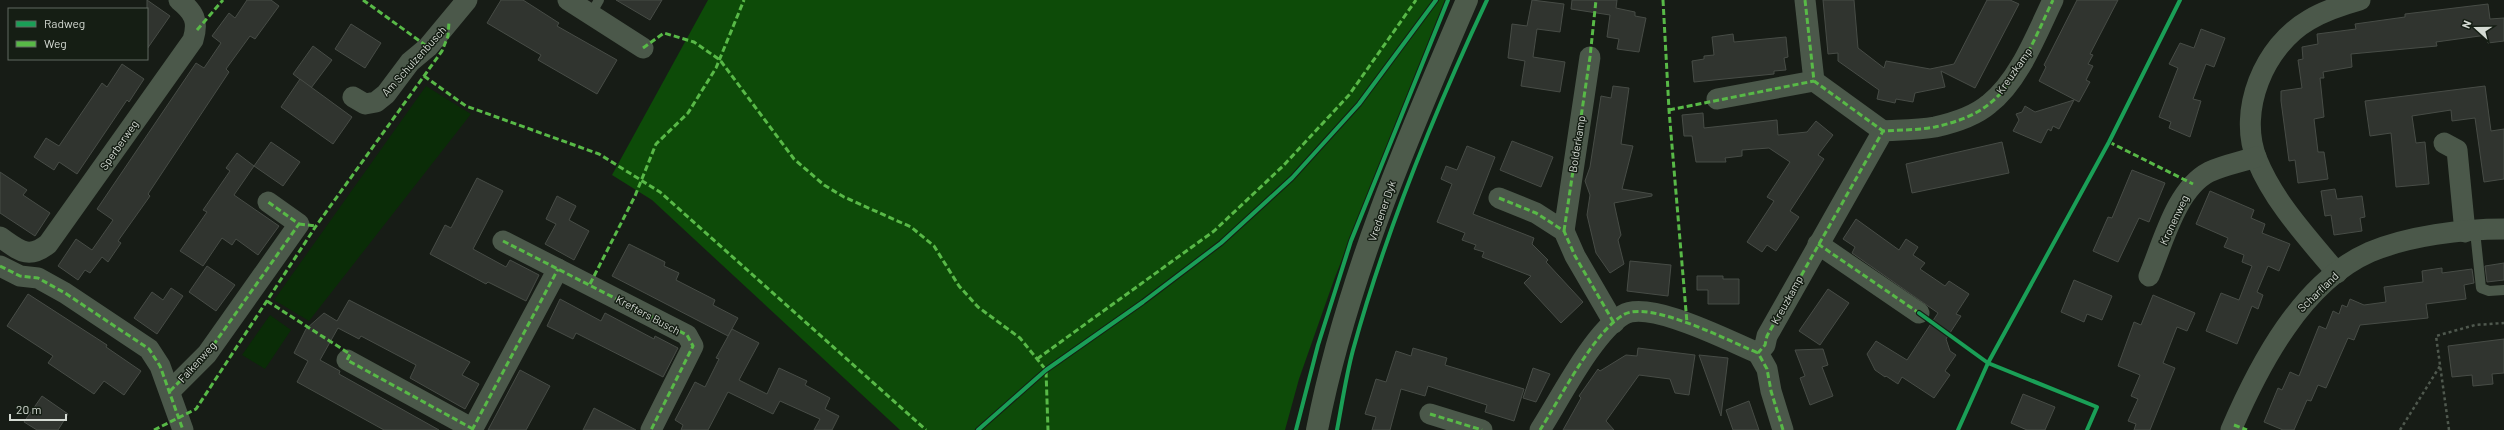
<svg xmlns="http://www.w3.org/2000/svg" width="2504" height="430" font-family="Barlow,sans-serif">
  <rect width="100%" height="100%" fill="#171c16"/>
  <g fill="#0a2c07">
    <polygon points="426,86 471,114 309,321 274,300"/>
    <polygon points="270,315 291,330 265,369 242,355"/>
  </g>
  <polygon fill="#0d4b08" points="708,0 1446,0 1335,277 1299,379 1285,430 900,430 652,200 612,175"/>
  <g fill="#30342f" stroke="#474c46">
    <polygon points="147,0 170,16 147,49"/>
    <polygon points="247,0 271,0 279,6 255,39 250,36 226,69 229,72 148,194 150,196 118,241 121,243 108,262 102,257 90,273 85,270 78,280 58,266 76,239 92,250 113,220 97,209 196,63 204,68 221,43 212,36 229,13 235,18"/>
    <polygon points="501,0 523,0 559,23 557,26 617,60 597,94 538,60 541,55 487,23"/>
    <polygon points="616,0 662,0 650,20"/>
    <polygon points="1532,0 1564,4 1560,32 1537,29 1533,57 1565,62 1560,92 1521,86 1525,61 1508,58 1512,24 1527,26"/>
    <polygon points="1572,0 1617,0 1616,8 1635,12 1635,16 1646,18 1639,52 1617,49 1619,39 1607,37 1610,15 1571,9"/>
    <polygon points="1823,0 1854,0 1858,48 1884,68 1886,61 1930,69 1954,64 1987,0 2010,0 2019,4 1975,88 1941,71 1945,87 1915,93 1913,102 1896,99 1895,103 1877,99 1879,90 1838,61 1838,53 1828,54"/>
    <polygon points="2077,0 2118,0 2090,54 2093,55 2088,64 2093,66 2086,80 2090,82 2079,102 2039,81 2046,67 2044,65"/>
    <polygon points="2488,4 2490,19 2504,18 2504,41 2488,43 2487,35 2436,42 2437,46 2351,54 2352,67 2323,72 2324,78 2320,78 2324,117 2314,119 2318,152 2324,152 2328,179 2298,183 2295,160 2289,161 2281,101 2281,91 2302,88 2298,60 2303,59 2302,47 2318,44 2317,34 2356,29 2355,24 2405,17 2405,14"/>
    <polygon points="351,24 381,43 365,68 335,49"/>
    <polygon points="2201,29 2225,38 2214,67 2206,64 2193,99 2201,101 2190,137 2169,128 2171,122 2159,117 2178,68 2169,64 2180,43 2194,48"/>
    <polygon points="1733,34 1734,42 1786,37 1788,57 1784,58 1786,70 1774,71 1774,74 1694,82 1692,61 1704,59 1704,56 1714,55 1712,37"/>
    <polygon points="313,46 332,60 311,88 293,74"/>
    <polygon points="122,64 144,79 129,102 127,100 77,174 59,162 54,170 34,157 46,138 59,146 102,83 107,87"/>
    <polygon points="300,79 352,117 333,144 281,107"/>
    <polygon points="1613,86 1629,88 1621,144 1633,146 1622,189 1652,194 1652,196 1614,203 1621,235 1618,240 1624,264 1610,273 1596,253 1587,215 1590,195 1585,181 1590,167 1601,96 1611,98"/>
    <polygon points="2485,86 2491,131 2504,129 2504,179 2484,182 2475,118 2452,121 2451,110 2412,116 2416,143 2425,142 2429,184 2396,187 2391,133 2370,136 2365,101"/>
    <polygon points="2074,100 2059,129 2053,126 2051,131 2048,129 2041,143 2013,131 2019,120 2016,114 2022,112 2025,106 2035,112"/>
    <polygon points="1703,113 1704,128 1777,120 1778,135 1807,132 1816,121 1833,135 1818,155 1824,159 1790,211 1799,217 1776,251 1767,245 1762,252 1747,242 1774,201 1767,197 1790,162 1769,148 1742,150 1742,156 1725,158 1726,162 1696,162 1692,136 1684,136 1682,115"/>
    <polygon points="1512,141 1553,157 1541,187 1500,170"/>
    <polygon points="271,142 300,162 283,186 254,166"/>
    <polygon points="2002,142 2009,173 1912,193 1906,164"/>
    <polygon points="1467,146 1495,157 1473,214 1534,238 1532,244 1548,260 1546,262 1583,302 1561,323 1524,283 1531,276 1482,257 1484,252 1474,249 1476,245 1462,240 1465,233 1437,222 1452,184 1441,179 1446,166 1457,170"/>
    <polygon points="237,153 254,166 234,195 279,226 258,255 236,239 232,245 222,238 203,266 180,251 207,212 203,210 230,171 226,168"/>
    <polygon points="2132,170 2165,183 2149,222 2139,218 2118,262 2093,251 2108,217 2112,218"/>
    <polygon points="0,172 27,190 23,195 50,213 35,236 0,213"/>
    <polygon points="477,178 503,191 473,249 506,267 510,260 539,275 526,301 488,282 486,284 430,254 445,225 451,228"/>
    <polygon points="2335,189 2337,199 2362,196 2365,217 2360,218 2362,231 2334,235 2331,215 2325,216 2321,191"/>
    <polygon points="2210,191 2254,210 2251,218 2265,224 2262,233 2290,244 2279,271 2268,266 2257,292 2263,295 2258,309 2252,306 2237,344 2206,331 2221,293 2239,300 2252,266 2242,262 2244,255 2224,247 2228,238 2196,224"/>
    <polygon points="557,196 576,206 569,220 589,231 574,260 545,244 556,224 546,219"/>
    <polygon points="1856,219 1899,250 1906,239 1918,247 1913,255 1925,263 1920,269 1945,286 1949,281 1969,294 1956,314 1961,316 1946,339 1950,351 1956,355 1945,371 1950,375 1934,398 1902,377 1898,384 1886,376 1885,377 1875,370 1867,354 1876,341 1907,360 1938,313 1852,253 1855,247 1843,239"/>
    <polygon points="629,244 665,262 664,266 679,273 676,280 715,300 713,305 738,318 728,336 612,276"/>
    <polygon points="1630,261 1671,265 1668,296 1627,291"/>
    <polygon points="2504,263 2504,280 2487,282 2485,266"/>
    <polygon points="207,266 235,285 216,311 189,292"/>
    <polygon points="2442,268 2442,273 2472,269 2474,283 2464,285 2466,299 2426,304 2428,318 2360,325 2354,340 2348,338 2326,388 2318,385 2311,401 2307,400 2294,430 2283,430 2264,422 2278,388 2282,390 2290,372 2299,376 2319,326 2326,329 2333,311 2339,314 2342,305 2347,307 2350,299 2364,305 2386,302 2384,287 2423,282 2422,271"/>
    <polygon points="1697,276 1723,276 1723,279 1739,279 1739,304 1708,304 1708,290 1697,290"/>
    <polygon points="2074,280 2112,296 2102,320 2087,314 2084,322 2061,312"/>
    <polygon points="171,288 183,296 157,334 134,318 152,292 163,300"/>
    <polygon points="1828,289 1849,303 1820,345 1799,331"/>
    <polygon points="28,294 107,345 106,347 141,371 124,395 104,381 94,394 48,363 53,356 7,326"/>
    <polygon points="2153,295 2195,313 2187,331 2177,327 2163,363 2175,368 2150,430 2134,430 2136,424 2128,421 2138,399 2131,396 2140,375 2118,366 2134,322 2141,325"/>
    <polygon points="560,299 601,321 605,313 654,339 655,336 678,348 663,377 576,333 573,339 547,326"/>
    <polygon points="349,300 470,362 462,375 479,384 465,409 410,378 416,365 361,336 359,339 338,328 320,360 340,371 339,374 439,430 384,430 297,382 308,361 294,353 306,329 324,313 337,321"/>
    <polygon points="732,329 759,343 739,380 767,394 779,368 807,381 805,385 830,398 825,409 839,416 832,430 814,430 820,419 780,401 773,414 728,392 708,430 681,430 683,425 675,420 695,382 705,387 719,359 716,358"/>
    <polygon points="2504,339 2504,373 2492,374 2493,384 2473,386 2472,375 2452,377 2448,346"/>
    <polygon points="1413,348 1447,358 1445,365 1524,389 1514,421 1485,412 1487,405 1428,386 1425,396 1401,389 1390,430 1372,430 1376,417 1365,414 1376,379 1386,382 1396,351 1411,356"/>
    <polygon points="1638,348 1695,355 1689,395 1675,393 1670,379 1639,375 1606,421 1614,430 1563,430 1581,398 1579,396 1598,369 1600,371 1626,355 1637,356"/>
    <polygon points="1823,349 1828,365 1822,367 1833,396 1810,405 1800,378 1805,376 1795,350"/>
    <polygon points="1699,355 1728,358 1721,416"/>
    <polygon points="1533,368 1550,374 1536,402 1523,398"/>
    <polygon points="520,370 550,386 526,430 488,430"/>
    <polygon points="2023,394 2055,407 2045,430 2027,430 2011,423"/>
    <polygon points="42,396 68,414 58,430 37,430 24,422"/>
    <polygon points="1749,401 1759,430 1733,430 1726,410"/>
    <polygon points="594,408 636,430 583,430"/>
  </g>
  <g fill="none" stroke-linecap="round" stroke-linejoin="round">
    <g stroke="#4f584e" stroke-width="2.5" stroke-dasharray="3 3" stroke-linecap="butt">
      <polyline points="2400,430 2440,366"/>
      <polyline points="2449,430 2436,336 2475,325 2504,323"/>
    </g>
    <g stroke="#4b584a" stroke-width="10">
      <polyline points="591,14 599,0"/>
      <polyline points="2475,231 2481,288 2489,291 2504,290"/>
    </g>
    <g stroke="#4b584a" stroke-width="21">
      <polyline points="568,0 643,48"/>
      <polyline points="1805,0 1814,81 1883,131"/>
      <polyline points="353,97 365,104 376,102 386,94 410,62 428,47 467,0"/>
      <polyline points="1717,99 1814,81"/>
      <polyline points="2444,143 2457,150 2465,232"/>
      <polyline points="1499,198 1536,213 1564,231 1575,256 1614,323"/>
      <polyline points="1564,231 1590,57"/>
      <path d="M0 237C19 250 28 260 48 244L193 40C199 21 194 12 179 0"/>
      <polyline points="503,241 687,335 693,346 651,430"/>
      <polyline points="1818,244 1919,313"/>
      <polyline points="0,266 20,276 38,278 65,293 149,349 160,366 183,430"/>
      <path d="M2337 273C2308 238 2274 202 2257 160 2237 111 2264 46 2309 20 2324 11 2342 5 2360 0"/>
      <path d="M2149 276C2163 243 2176 189 2209 172 2224 165 2241 162 2256 157"/>
      <polyline points="347,360 473,429"/>
      <polyline points="170,391 207,354 299,224 268,202"/>
      <polyline points="1430,414 1482,430"/>
      <polyline points="472,430 558,269"/>
      <path d="M1540 430C1560 399 1593 333 1623 315 1649 299 1731 342 1758 353"/>
      <path d="M1783 430 1771 391 1767 369 1758 353 1765 345 1767 336 1883 131C1900 130 1919 130 1935 127 1953 123 1975 116 1989 104 2019 81 2037 33 2053 0"/>
      <path d="M2231 430C2259 365 2302 282 2370 252 2408 236 2462 229 2504 229"/>
    </g>
    <path stroke="#4d5b4b" stroke-width="22" d="M1317 430C1346 281 1407 139 1467 0"/>
    <g stroke="#58b947" stroke-width="3" stroke-dasharray="6 3" stroke-linecap="butt">
      <polyline points="363,0 428,47"/>
      <polyline points="1663,0 1669,110 1687,323"/>
      <polyline points="1805,0 1814,81 1883,131"/>
      <polyline points="197,30 223,0"/>
      <polyline points="643,48 664,33 694,42 720,60 794,159 824,185 844,197 911,227 934,246 959,286 978,307 1020,338 1046,370 1048,430"/>
      <polyline points="424,76 466,106 599,154 660,192 926,430"/>
      <polyline points="1669,110 1814,81"/>
      <polyline points="2109,142 2193,184"/>
      <polyline points="1499,198 1536,213 1564,231 1575,256 1614,323"/>
      <polyline points="299,224 316,226"/>
      <polyline points="1564,231 1590,57 1596,0"/>
      <polyline points="503,241 687,335 693,346 651,430"/>
      <polyline points="1818,244 1919,313"/>
      <polyline points="0,266 20,276 38,278 65,293 149,349 160,366 183,430"/>
      <polyline points="590,284 635,196 656,144 688,113 716,68 744,0"/>
      <polyline points="267,301 350,354 347,360 473,429"/>
      <polyline points="1037,359 1214,231 1283,166 1349,95 1416,0"/>
      <polyline points="170,391 207,354 299,224 268,202"/>
      <polyline points="1430,414 1482,430"/>
      <polyline points="2234,425 2247,430"/>
      <polyline points="154,430 196,409 316,226 442,51 448,36 449,22"/>
      <polyline points="472,430 558,269"/>
      <path d="M1540 430C1560 399 1593 333 1623 315 1649 299 1731 342 1758 353"/>
      <path d="M1783 430 1771 391 1767 369 1758 353 1765 345 1767 336 1883 131C1900 130 1919 130 1935 127 1953 123 1975 116 1989 104 2019 81 2037 33 2053 0"/>
    </g>
    <g stroke="#151e14" stroke-width="6">
      <g id="cycleway">
        <polyline points="1919,313 1988,363 2097,407 2087,430"/>
        <polyline points="978,430 1046,370 1143,302 1221,243 1292,178 1359,104 1436,0"/>
        <polyline points="1296,430 1318,345 1351,241 1448,0"/>
        <path d="M1337 430C1342 404 1346 376 1353 350 1386 230 1434 113 1487 0"/>
        <polyline points="1958,430 1988,363 2109,142 2180,0"/>
      </g>
    </g>
    <use href="#cycleway" stroke="#1a9f57" stroke-width="4"/>
  </g>
  <g text-anchor="middle" stroke-width="3" stroke-linejoin="round" paint-order="stroke">
    <g font-size="11" fill="#d4dad3" stroke="#151e14">
      <text transform="translate(414 61) rotate(-48)" y="4">Am Schulzenbusch</text>
      <text transform="translate(2014 71) rotate(-55)" y="4">Kreuzkamp</text>
      <text transform="translate(1577 144) rotate(-81)" y="4">Bolderkamp</text>
      <text transform="translate(119 145) rotate(-55)" y="4">Sperberweg</text>
      <text transform="translate(1382 211) rotate(-71)" y="4">Vredener Dyk</text>
      <text transform="translate(2174 220) rotate(-65)" y="4">Kronenweg</text>
      <text transform="translate(2318 292) rotate(-44)" y="4">Scharfland</text>
      <text transform="translate(1787 300) rotate(-61)" y="4">Kreuzkamp</text>
      <text transform="translate(648 315) rotate(28)" y="4">Krefters Busch</text>
      <text transform="translate(197 362) rotate(-48)" y="4">Falkenweg</text>
    </g>
  </g>
  <rect x="8" y="8" width="140" height="52" fill="#151e14" stroke="#616960"/>
  <rect x="16" y="21" width="20" height="6" fill="#1a9f57" stroke="#616960"/>
  <text x="44" y="28" font-size="12" fill="#d4dad3">Radweg</text>
  <rect x="16" y="41" width="20" height="6" fill="#58b947" stroke="#616960"/>
  <text x="44" y="48" font-size="12" fill="#d4dad3">Weg</text>
  <g transform="translate(2476 28) rotate(291)" stroke="#151e14" stroke-width="3" paint-order="stroke">
  <path d="M0-3L7 15L0 10L-7 15Z" fill="#d4dad3"/>
  <text y="-6" font-size="11" font-weight="bold" text-anchor="middle" fill="#d4dad3">N</text>
  </g>
  <path d="M10 414v6h56v-6" fill="none" stroke="#d4dad3" stroke-width="2"/>
  <text x="16" y="414" font-size="12" fill="#d4dad3" stroke="#151e14" stroke-width="3" paint-order="stroke">20 m</text>
</svg>
